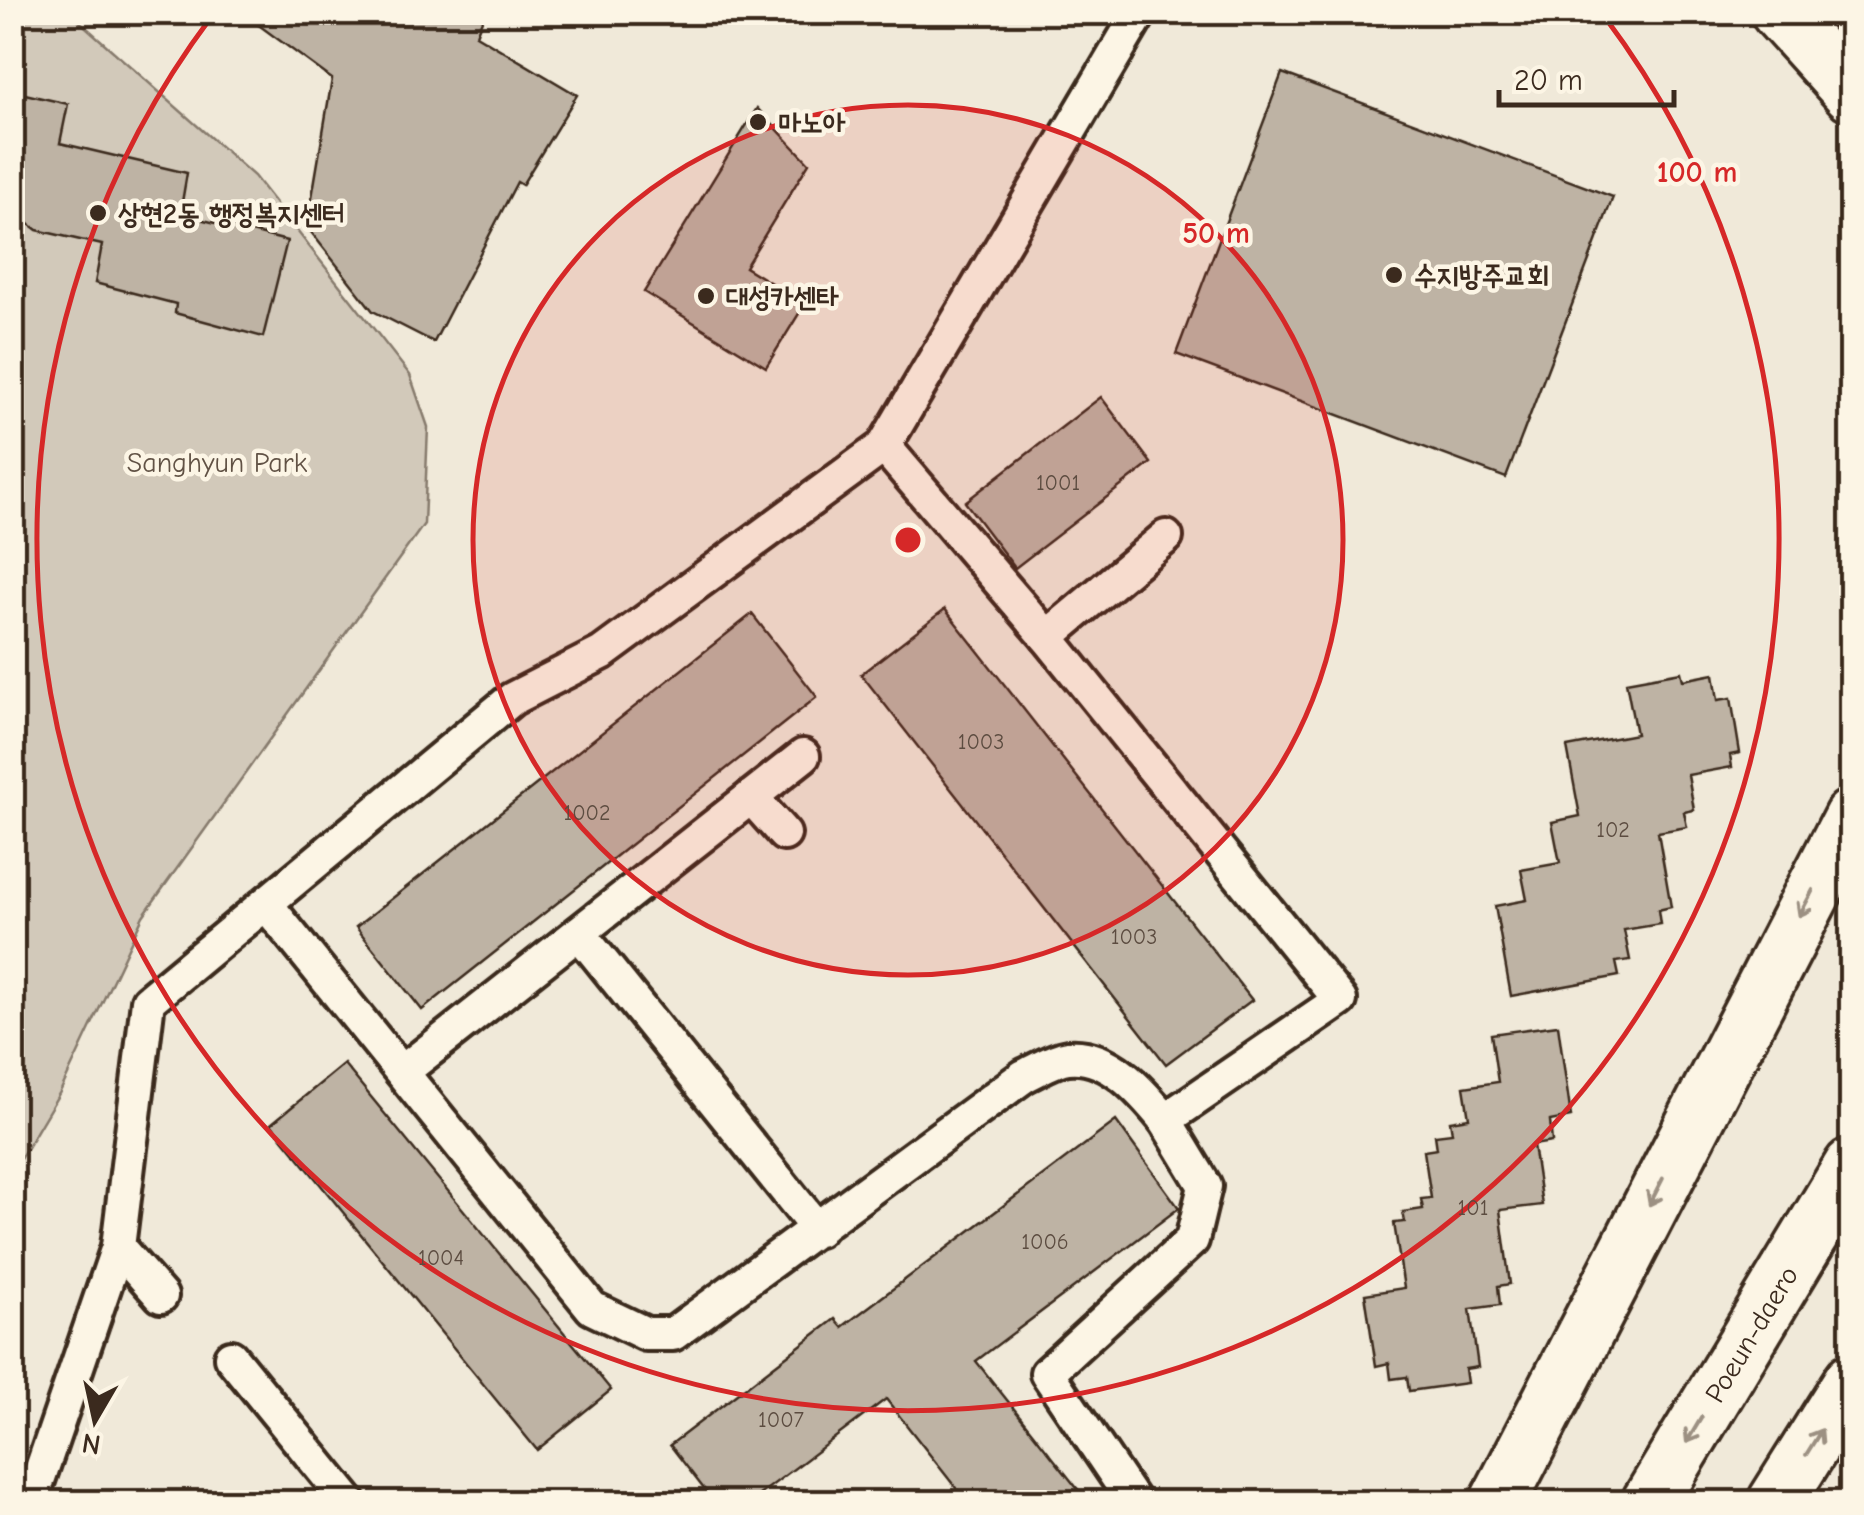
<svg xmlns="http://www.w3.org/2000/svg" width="1864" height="1515" font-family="'Comic Neue','Poor Story',sans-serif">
  <rect width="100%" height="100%" fill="#f0e9d9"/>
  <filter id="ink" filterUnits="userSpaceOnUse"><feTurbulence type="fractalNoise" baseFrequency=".01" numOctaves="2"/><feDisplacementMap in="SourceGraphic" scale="20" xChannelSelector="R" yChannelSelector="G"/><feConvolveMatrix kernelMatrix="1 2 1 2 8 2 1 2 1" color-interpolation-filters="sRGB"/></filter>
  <g filter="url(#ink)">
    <polygon fill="#d2c9ba" stroke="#867a6c" stroke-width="2.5" points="69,12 254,176 410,375 428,427 424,524 143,916 60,1092 13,1171 13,13"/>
    <g fill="#beb3a4" stroke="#3b2a1e" stroke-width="2.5">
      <polygon points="241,12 485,12 476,35 577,95 522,185 517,182 434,342 373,311 307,227 332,79"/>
      <polygon points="1282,73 1613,197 1506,478 1176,354"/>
      <polygon points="12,91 68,104 60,143 187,173 180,214 287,241 263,337 175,313 176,304 95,283 102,245 37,230 12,211"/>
      <polygon points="757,108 809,163 745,267 805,304 766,367 644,292"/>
      <polygon points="1101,397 1151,463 1015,568 965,502"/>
      <polygon points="945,609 1252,1000 1166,1064 861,674"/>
      <polygon points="752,614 817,697 422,1010 356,927"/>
      <polygon points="1681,672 1683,680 1714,674 1718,700 1731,698 1740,753 1730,755 1732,767 1688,775 1694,810 1684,812 1687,827 1658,832 1671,907 1658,910 1660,924 1624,930 1630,960 1616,962 1619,976 1511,996 1495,906 1527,900 1521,870 1560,863 1552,822 1580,816 1567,747 1636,734 1626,682"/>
      <polygon points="1558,1025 1571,1117 1550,1121 1552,1142 1533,1145 1542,1205 1500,1210 1510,1284 1498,1286 1500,1305 1470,1309 1478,1367 1465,1369 1467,1383 1409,1391 1407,1377 1391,1379 1389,1363 1376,1366 1365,1294 1404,1288 1394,1223 1405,1222 1403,1212 1423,1209 1421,1199 1431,1198 1424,1151 1437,1149 1435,1135 1452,1133 1450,1121 1469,1118 1464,1087 1498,1082 1491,1034"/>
      <polygon points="344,1064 611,1390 537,1450 271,1124"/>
      <polygon points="1116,1121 1179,1208 976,1361 1088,1502 967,1502 886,1399 750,1502 714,1502 670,1445 835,1319 842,1327"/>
    </g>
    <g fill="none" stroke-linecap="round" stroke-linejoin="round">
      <g stroke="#3b2a1e" stroke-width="40">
        <g id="lane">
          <polyline points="884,446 1047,637"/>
          <polyline points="751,797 784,834"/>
          <path d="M266 904 592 1308 646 1334H673L1024 1076C1037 1070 1054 1059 1068 1057 1109 1053 1142 1092 1165 1120L1340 1000 1047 637 1166 537"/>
          <polyline points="579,933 818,1230"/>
          <polyline points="402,1072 803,756"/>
          <polyline points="118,1247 161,1296"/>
          <polyline points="231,1357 349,1502"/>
          <polyline points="24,1502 33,1495 118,1247 148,1001 512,699 602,653 884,446 1140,12"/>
          <polyline points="1134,1502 1047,1373 1192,1240 1205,1186 1165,1120"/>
        </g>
      </g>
      <g stroke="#3b2a1e" stroke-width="62">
        <polyline id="secondary" points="1779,12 1852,93"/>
      </g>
      <g stroke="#3b2a1e" stroke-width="62">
        <g id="primary">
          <polyline points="1498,1502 1852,817"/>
          <polyline points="1650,1502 1852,1166"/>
          <polyline points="1776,1502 1852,1381"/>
        </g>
      </g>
      <use href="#lane" stroke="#fcf5e5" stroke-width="32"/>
      <use href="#secondary" stroke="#fcf5e5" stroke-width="55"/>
      <use href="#primary" stroke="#fcf5e5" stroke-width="55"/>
    </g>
    <defs><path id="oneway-shaft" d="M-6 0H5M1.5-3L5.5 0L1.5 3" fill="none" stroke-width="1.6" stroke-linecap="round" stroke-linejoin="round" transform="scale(2.5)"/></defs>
    <g stroke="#9c9082">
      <use href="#oneway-shaft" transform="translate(1806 903) rotate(118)"/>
      <use href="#oneway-shaft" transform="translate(1656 1192) rotate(117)"/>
      <use href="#oneway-shaft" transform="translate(1694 1430) rotate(121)"/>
      <use href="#oneway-shaft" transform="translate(1814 1442) rotate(-58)"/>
    </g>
  </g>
  <circle cx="908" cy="540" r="435" fill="#d62828" fill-opacity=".12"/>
  <g fill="none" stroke="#d62828" stroke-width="5">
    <circle cx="908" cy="540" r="435"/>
    <path d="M1604 16A871 871 0 1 1 212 16"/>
  </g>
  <g fill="#3b2a1e" stroke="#fcf5e5" stroke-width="4">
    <circle cx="758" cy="122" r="10"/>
    <circle cx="98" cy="213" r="10"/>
    <circle cx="1394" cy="275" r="10"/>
    <circle cx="706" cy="296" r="10"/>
  </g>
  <g text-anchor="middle" stroke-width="9" stroke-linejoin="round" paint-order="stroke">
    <g font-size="22" fill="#5c4c40">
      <text x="1058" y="490">1001</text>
      <text x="981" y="749">1003</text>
      <text x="587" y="820">1002</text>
      <text x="1613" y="837">102</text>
      <text x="1134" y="944">1003</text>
      <text x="1473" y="1215">101</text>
      <text x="1045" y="1249">1006</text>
      <text x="441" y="1265">1004</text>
      <text x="781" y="1427">1007</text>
    </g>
    <g font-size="28" font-weight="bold" fill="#3b2a1e" stroke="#fcf5e5" text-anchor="start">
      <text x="778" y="132">마노아</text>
      <text x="118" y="223">상현2동 행정복지센터</text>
      <text x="1414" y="285">수지방주교회</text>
      <text x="726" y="306">대성카센타</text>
    </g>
    <g font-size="28" fill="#615245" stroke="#fcf5e5">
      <text x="217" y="472">Sanghyun Park</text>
    </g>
    <g font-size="28" fill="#3b2a1e" stroke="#fcf5e5">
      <text transform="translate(1751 1334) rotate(-59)" y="10">Poeun-daero</text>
    </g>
  </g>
  <circle cx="908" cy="540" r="15" fill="#d62828" stroke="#fcf5e5" stroke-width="5"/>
  <g font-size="30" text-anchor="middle" font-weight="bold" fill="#d62828" stroke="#fcf5e5" stroke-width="9" stroke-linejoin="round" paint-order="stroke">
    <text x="1697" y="182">100 m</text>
    <text x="1216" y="243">50 m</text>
  </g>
  <rect width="1864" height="1515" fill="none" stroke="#fcf5e5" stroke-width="50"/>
  <rect x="25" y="25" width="1814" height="1465" fill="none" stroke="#3b2a1e" stroke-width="4" filter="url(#ink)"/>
  <g transform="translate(95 1420) rotate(189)" stroke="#fcf5e5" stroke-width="8" paint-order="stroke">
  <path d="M0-8L18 38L0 25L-18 38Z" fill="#3b2a1e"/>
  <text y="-15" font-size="28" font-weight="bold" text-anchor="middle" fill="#3b2a1e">N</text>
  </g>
  <path d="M1499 90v15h175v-15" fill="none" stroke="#3b2a1e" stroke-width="5"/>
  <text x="1514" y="90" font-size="30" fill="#3b2a1e" stroke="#fcf5e5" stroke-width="8" paint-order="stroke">20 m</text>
</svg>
